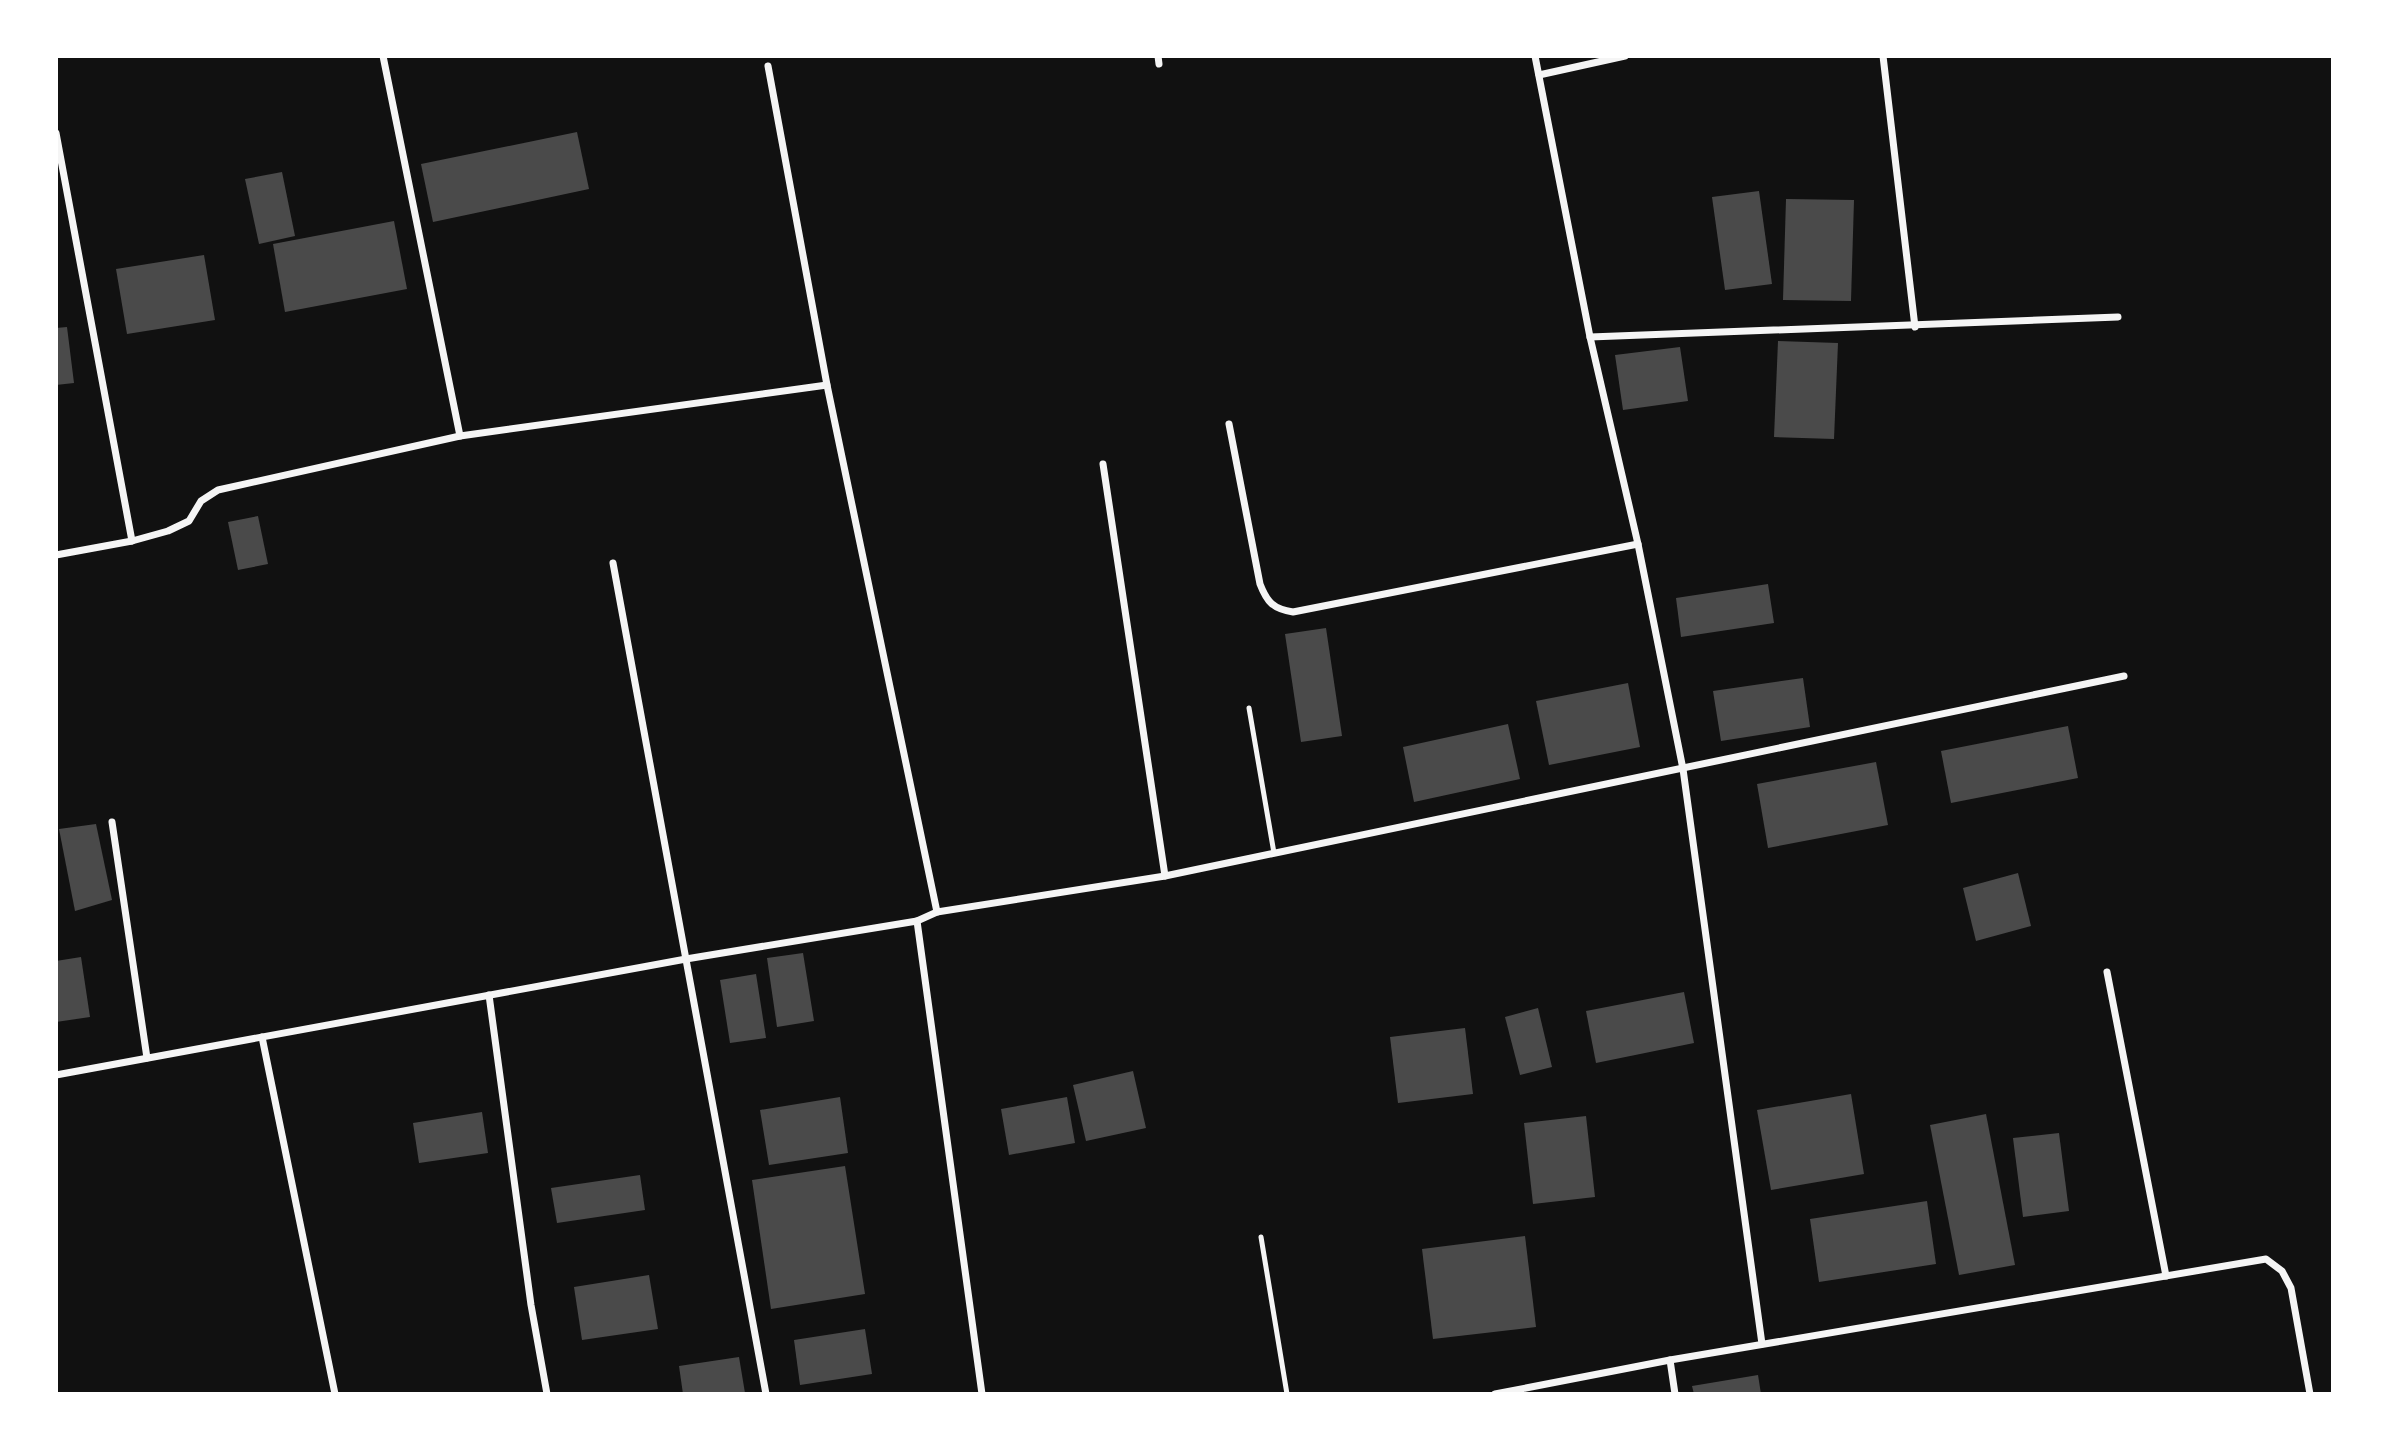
<svg xmlns="http://www.w3.org/2000/svg" width="2389" height="1450" font-family="Mulish,sans-serif">
  <rect width="100%" height="100%" fill="#111"/>
  <g fill="#4a4a4a">
    <polygon points="577,132 589,189 433,222 421,164"/>
    <polygon points="282,172 295,236 259,244 245,179"/>
    <polygon points="1759,191 1772,284 1725,290 1712,197"/>
    <polygon points="1786,199 1854,200 1851,301 1783,300"/>
    <polygon points="394,221 407,289 285,312 273,244"/>
    <polygon points="204,255 215,320 127,334 116,269"/>
    <polygon points="67,327 74,383 56,385 56,328"/>
    <polygon points="1778,341 1838,343 1834,439 1774,437"/>
    <polygon points="1680,347 1688,401 1623,410 1615,355"/>
    <polygon points="258,516 268,564 238,570 228,522"/>
    <polygon points="1768,584 1774,623 1681,637 1676,598"/>
    <polygon points="1326,628 1342,736 1301,742 1285,634"/>
    <polygon points="1803,678 1810,727 1721,741 1713,691"/>
    <polygon points="1628,683 1640,747 1549,765 1536,701"/>
    <polygon points="1508,724 1520,779 1414,802 1403,747"/>
    <polygon points="2068,726 2078,778 1951,803 1941,751"/>
    <polygon points="1876,762 1888,825 1768,848 1757,784"/>
    <polygon points="96,824 112,900 75,911 59,829"/>
    <polygon points="2018,873 2031,926 1976,941 1963,888"/>
    <polygon points="803,953 814,1021 777,1027 767,958"/>
    <polygon points="81,957 90,1017 56,1022 56,961"/>
    <polygon points="756,974 766,1038 730,1043 720,980"/>
    <polygon points="1684,992 1694,1043 1596,1063 1586,1011"/>
    <polygon points="1538,1008 1552,1067 1520,1075 1505,1017"/>
    <polygon points="1465,1028 1473,1094 1398,1103 1390,1037"/>
    <polygon points="1133,1071 1146,1128 1086,1141 1073,1085"/>
    <polygon points="1851,1094 1864,1174 1771,1190 1757,1110"/>
    <polygon points="840,1097 848,1153 769,1165 760,1110"/>
    <polygon points="1067,1097 1075,1143 1009,1155 1001,1109"/>
    <polygon points="482,1112 488,1153 419,1163 413,1123"/>
    <polygon points="1986,1114 2015,1265 1959,1275 1930,1125"/>
    <polygon points="1586,1116 1595,1197 1533,1204 1524,1123"/>
    <polygon points="2059,1133 2069,1211 2023,1217 2013,1138"/>
    <polygon points="845,1166 865,1294 771,1309 752,1180"/>
    <polygon points="640,1175 645,1210 557,1223 551,1188"/>
    <polygon points="1927,1201 1936,1264 1819,1282 1810,1219"/>
    <polygon points="1525,1236 1536,1327 1433,1339 1422,1249"/>
    <polygon points="649,1275 658,1329 582,1340 574,1287"/>
    <polygon points="865,1329 872,1374 800,1385 794,1340"/>
    <polygon points="739,1357 745,1393 683,1394 679,1366"/>
    <polygon points="1758,1375 1761,1394 1694,1394 1692,1386"/>
  </g>
  <g fill="none" stroke-linecap="round" stroke-linejoin="round">
    <g stroke="#f5f5f5" stroke-width="5">
      <polyline points="1249,708 1274,853"/>
      <polyline points="1261,1237 1287,1394"/>
    </g>
    <g stroke="#f5f5f5" stroke-width="7">
      <polyline points="383,56 460,436"/>
      <polyline points="1158,56 1159,64"/>
      <polyline points="1535,56 1590,337 1638,544 1683,769 1762,1344"/>
      <polyline points="1883,56 1915,327"/>
      <polyline points="768,66 827,385 937,912"/>
      <polyline points="1539,75 1625,56"/>
      <polyline points="56,133 132,541"/>
      <polyline points="1590,337 2118,317"/>
      <path d="M1229 424 1260 584C1267 602 1273 609 1293 612L1638 544"/>
      <polyline points="1103,464 1165,876"/>
      <polyline points="56,555 132,541 168,531 189,521 201,501 218,490 460,436 827,385"/>
      <polyline points="613,563 766,1394"/>
      <polyline points="112,822 147,1058"/>
      <polyline points="917,921 982,1394"/>
      <polyline points="2107,972 2166,1276"/>
      <polyline points="489,995 531,1305 547,1394"/>
      <polyline points="262,1037 335,1394"/>
      <polyline points="56,1075 686,959 917,921 937,912 1165,876 2124,676"/>
      <polyline points="1670,1360 1675,1394"/>
      <polyline points="1495,1394 1670,1360 2266,1259 2282,1271 2291,1288 2310,1394"/>
    </g>
  </g>
  <rect width="2389" height="1450" fill="none" stroke="#ffffff" stroke-width="116"/>
</svg>
